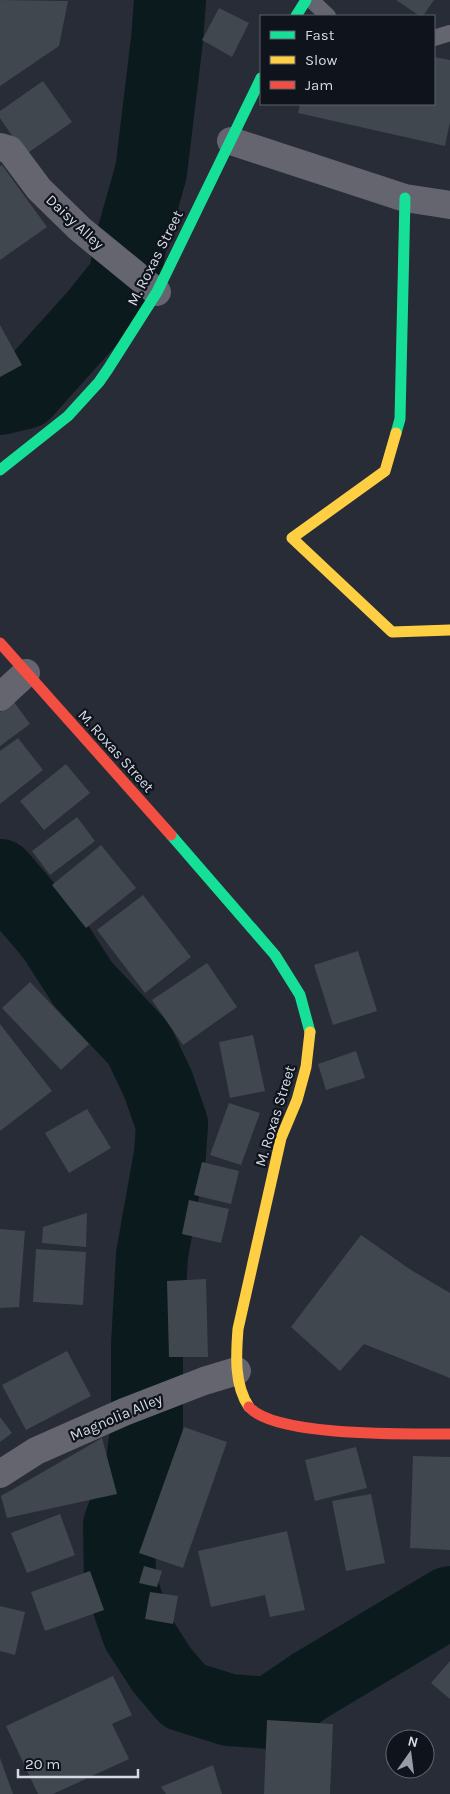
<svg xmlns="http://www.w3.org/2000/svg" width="450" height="1794" font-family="Karla,sans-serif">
  <rect width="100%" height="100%" fill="#272c36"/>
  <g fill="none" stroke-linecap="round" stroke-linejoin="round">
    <g stroke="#0b1a1d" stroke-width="72">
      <polyline points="0,399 25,393 96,314 124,279 131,242 151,172 167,40 170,0"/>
      <polyline points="0,875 52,936 83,984 139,1044 158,1084 172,1124 170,1154 152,1255 147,1346 147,1424 142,1462 119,1525 120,1581 138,1633 162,1670 184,1696 229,1710 270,1713 311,1685 450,1602"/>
    </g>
  </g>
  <g fill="#41474e">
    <polygon points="0,0 68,1 59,46 0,86"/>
    <polygon points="396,0 434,0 423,16 420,16"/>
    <polygon points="219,8 249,23 232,57 202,40"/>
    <polygon points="434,57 450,60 450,122 445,146 298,113 300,104 434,104"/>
    <polygon points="43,81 72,122 25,155 0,118 0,111"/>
    <polygon points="2,165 47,227 0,260 0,166"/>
    <polygon points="0,325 22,365 0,377"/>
    <polygon points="14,702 30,724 0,746 0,712"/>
    <polygon points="18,738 43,770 0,804 0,751"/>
    <polygon points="66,764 90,793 44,830 20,801"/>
    <polygon points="77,817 95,841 50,875 32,851"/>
    <polygon points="101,845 136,888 86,928 52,885"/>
    <polygon points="143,895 191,957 145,993 97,930"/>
    <polygon points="358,951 377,1011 333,1025 314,965"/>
    <polygon points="207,963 237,1007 183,1045 152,1000"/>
    <polygon points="30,982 89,1044 61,1070 2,1008"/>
    <polygon points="0,1024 52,1091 0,1131"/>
    <polygon points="253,1035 265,1091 230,1098 219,1042"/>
    <polygon points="356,1051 365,1078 326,1090 318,1064"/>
    <polygon points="229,1103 260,1113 241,1165 210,1155"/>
    <polygon points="87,1109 111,1148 69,1173 45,1133"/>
    <polygon points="202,1162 239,1171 231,1204 194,1195"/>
    <polygon points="189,1200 229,1209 221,1243 182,1234"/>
    <polygon points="87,1213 86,1247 42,1243 43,1227"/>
    <polygon points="0,1229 25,1231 19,1307 0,1308"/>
    <polygon points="361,1235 411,1270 450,1293 450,1378 364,1344 340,1371 291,1327"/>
    <polygon points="36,1249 86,1252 83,1305 33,1302"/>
    <polygon points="206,1279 208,1357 169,1357 167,1281"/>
    <polygon points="67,1351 91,1396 26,1430 2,1385"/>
    <polygon points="0,1417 12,1433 0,1442"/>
    <polygon points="184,1427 227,1442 183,1568 139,1553"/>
    <polygon points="102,1438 117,1494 7,1518 1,1496"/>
    <polygon points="356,1447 367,1488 315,1501 305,1460"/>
    <polygon points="413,1456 450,1457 450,1550 410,1548"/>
    <polygon points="371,1494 385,1563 346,1571 332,1501"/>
    <polygon points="60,1514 75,1555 27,1573 11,1533"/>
    <polygon points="287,1531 305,1610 270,1617 265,1595 211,1607 198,1551"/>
    <polygon points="144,1566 162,1571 157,1587 139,1583"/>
    <polygon points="90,1571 104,1610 45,1631 31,1592"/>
    <polygon points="150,1592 178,1596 173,1624 145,1619"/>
    <polygon points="0,1606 25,1612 15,1655 0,1651"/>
    <polygon points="450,1661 450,1699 431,1683"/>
    <polygon points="113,1676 132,1715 112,1724 129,1759 53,1794 38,1794 6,1726"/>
    <polygon points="267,1720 333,1724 330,1794 264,1794"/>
    <polygon points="0,1758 13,1794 0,1794"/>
    <polygon points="213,1765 222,1794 166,1794 161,1787"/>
  </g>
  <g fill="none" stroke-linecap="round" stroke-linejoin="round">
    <g stroke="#656570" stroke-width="16">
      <polyline points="311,0 328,16"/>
      <polyline points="434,38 450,33"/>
    </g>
    <g stroke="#656570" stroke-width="28">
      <polyline points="231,141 405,198 450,205"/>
      <polyline points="0,147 10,150 39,189 80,229 157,292"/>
      <polyline points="0,697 26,673"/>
      <polyline points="0,1474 36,1451 124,1412 204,1381 237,1371"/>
    </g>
    <g stroke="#16e098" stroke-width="11">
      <polyline points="296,16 306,0"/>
      <polyline points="396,433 400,419 405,198"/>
      <polyline points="0,470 68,416 99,382 108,369 157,292 261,78"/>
      <polyline points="171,835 275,955 300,995 310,1032"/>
    </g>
    <g stroke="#ffcf43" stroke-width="11">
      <polyline points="396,433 385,471 292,538 392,632 450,630"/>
      <path d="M249 1407C234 1385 236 1355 238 1329L281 1138 297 1100 306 1067 310 1032"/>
    </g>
    <g stroke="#f24e42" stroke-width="11">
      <polyline points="0,643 171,835"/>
      <path d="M249 1407C275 1437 409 1434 450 1434"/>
    </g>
  </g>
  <g text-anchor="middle" stroke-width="4.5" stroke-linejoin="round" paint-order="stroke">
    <g font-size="15" fill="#d3dae6" stroke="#0f131b">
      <text transform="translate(75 222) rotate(43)" y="5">Daisy Alley</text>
      <text transform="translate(155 258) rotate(-63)" y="5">M. Roxas Street</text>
      <text transform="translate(116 751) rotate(48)" y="5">M. Roxas Street</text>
      <text transform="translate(275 1116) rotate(-73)" y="5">M. Roxas Street</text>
      <text transform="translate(116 1417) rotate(-23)" y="5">Magnolia Alley</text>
    </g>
  </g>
  <rect x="260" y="15" width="175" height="90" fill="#0f131b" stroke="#5d636c"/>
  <rect x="270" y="31" width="25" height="8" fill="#16e098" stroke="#5d636c"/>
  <text x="305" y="40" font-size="15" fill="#d3dae6">Fast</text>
  <rect x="270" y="56" width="25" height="8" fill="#ffcf43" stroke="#5d636c"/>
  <text x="305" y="65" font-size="15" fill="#d3dae6">Slow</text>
  <rect x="270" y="81" width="25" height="8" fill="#f24e42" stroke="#5d636c"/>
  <text x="305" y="90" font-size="15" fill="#d3dae6">Jam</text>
  <g transform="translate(410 1754) rotate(14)"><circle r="24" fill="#0f131b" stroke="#5d636c"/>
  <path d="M0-4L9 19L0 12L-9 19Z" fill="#979da8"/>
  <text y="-8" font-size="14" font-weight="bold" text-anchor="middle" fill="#d3dae6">N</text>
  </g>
  <path d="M18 1769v8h120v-8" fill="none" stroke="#d3dae6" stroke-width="2.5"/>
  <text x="25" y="1769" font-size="15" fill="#d3dae6" stroke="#0f131b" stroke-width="4" paint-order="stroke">20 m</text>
</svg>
